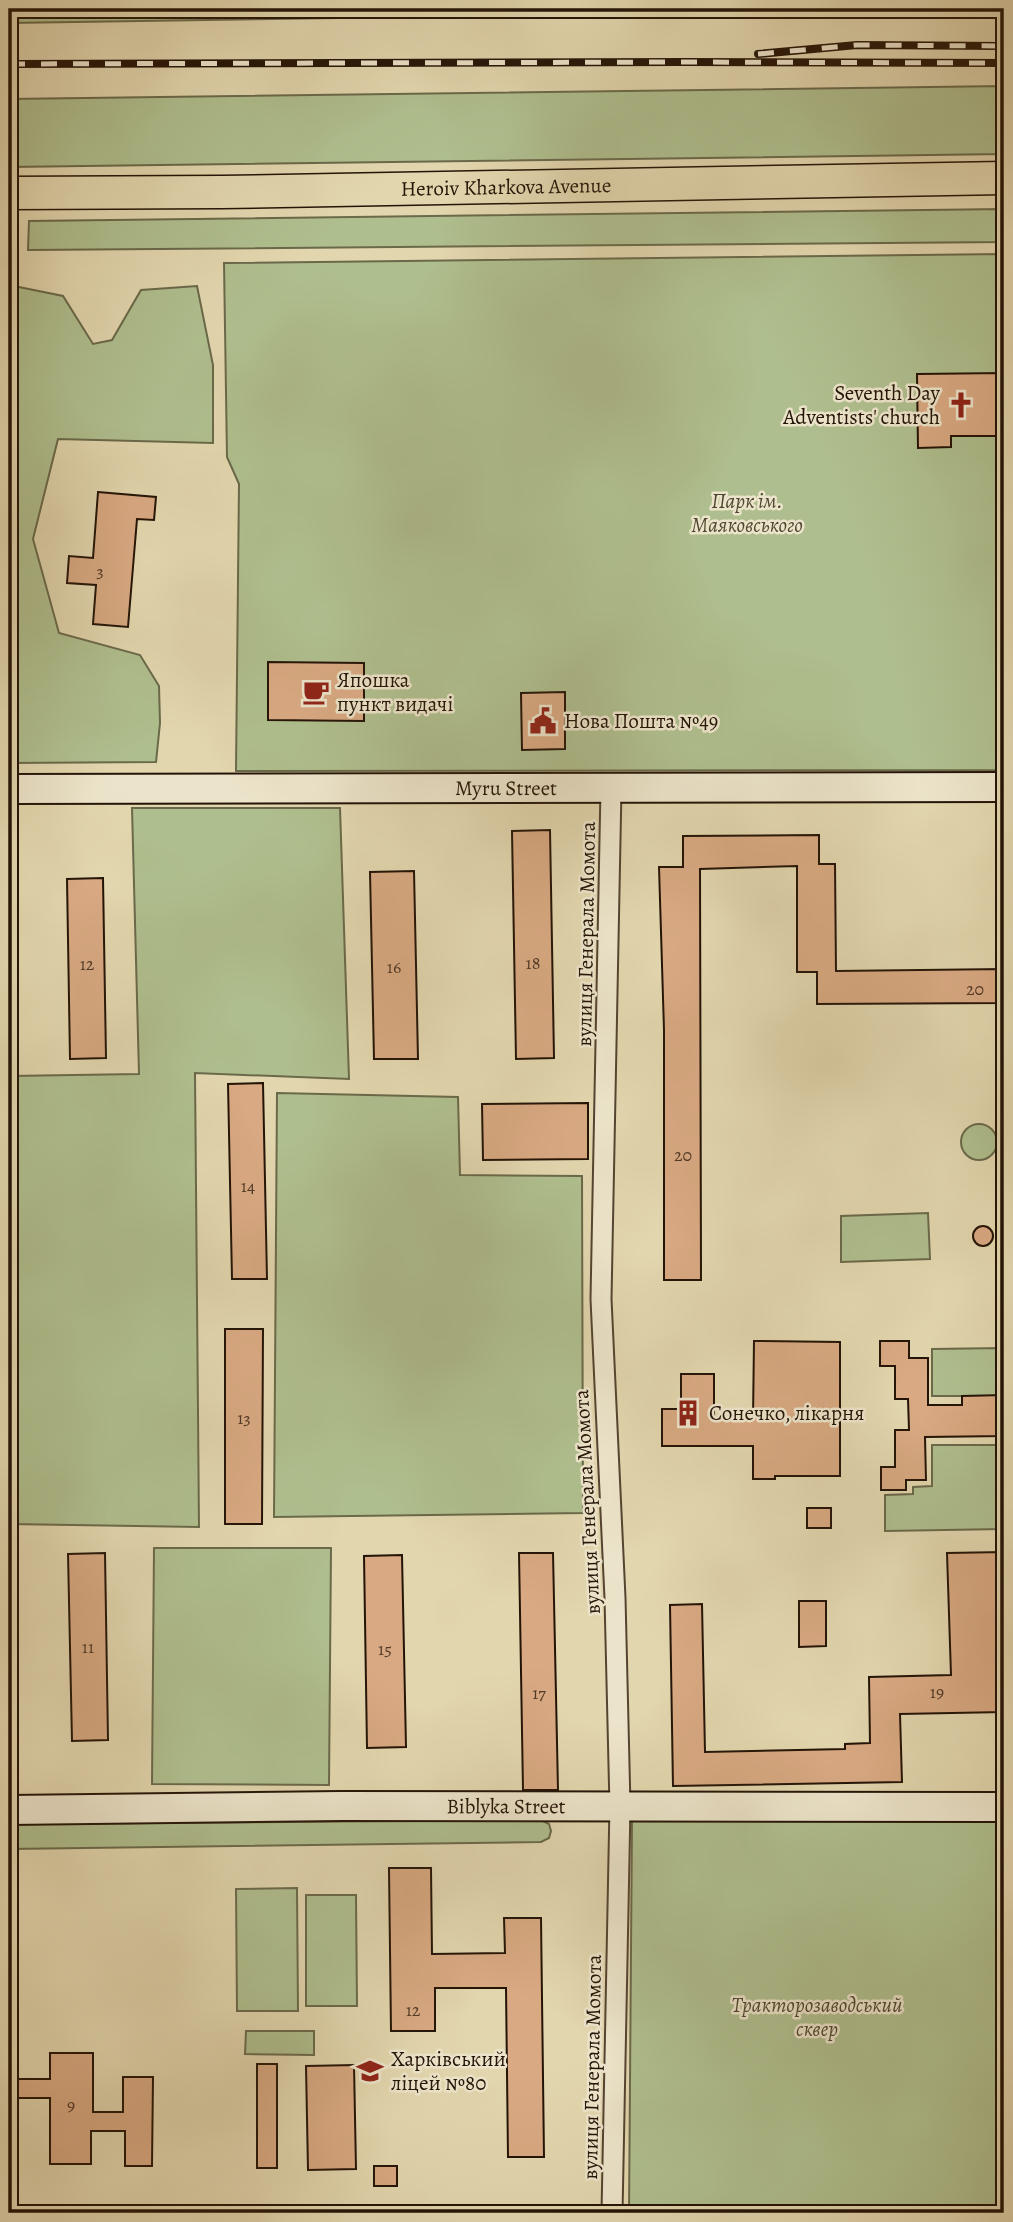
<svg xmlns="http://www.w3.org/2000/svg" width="1013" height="2222" font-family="Alegreya,serif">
  <rect width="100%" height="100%" fill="#e2d6ae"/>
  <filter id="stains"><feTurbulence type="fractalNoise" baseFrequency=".00286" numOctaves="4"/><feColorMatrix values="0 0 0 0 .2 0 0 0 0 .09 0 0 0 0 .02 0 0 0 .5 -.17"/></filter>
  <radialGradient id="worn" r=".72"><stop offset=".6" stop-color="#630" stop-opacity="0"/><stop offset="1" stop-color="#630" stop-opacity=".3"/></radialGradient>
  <g fill="#afbe8e" stroke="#6a694a" stroke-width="2">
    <polygon points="9,9 949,9 9,23"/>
    <polygon points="1004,86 1004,154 9,167 9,99"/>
    <polygon points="1004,209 1004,242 28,250 29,221"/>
    <polygon points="1004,254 1004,770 236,771 239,484 227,457 224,263"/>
    <polygon points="9,285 63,296 93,344 112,340 141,290 197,286 213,365 213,443 58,439 33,539 59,633 140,655 159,686 160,723 156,762 9,763"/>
    <polygon points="132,808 340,808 349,1079 195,1073 199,1527 9,1524 9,1076 139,1074"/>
    <polygon points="277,1093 458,1097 460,1175 582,1176 583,1513 274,1517"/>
    <circle cx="979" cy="1142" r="18"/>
    <polygon points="928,1213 930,1259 841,1262 841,1216"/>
    <polygon points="1004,1348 1004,1396 932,1396 932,1349"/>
    <polygon points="932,1445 1004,1445 1004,1529 885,1531 885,1495 913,1494 913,1487 932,1486"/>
    <polygon points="154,1548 331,1548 329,1785 152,1784"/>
    <polygon points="541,1820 549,1824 551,1831 549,1838 541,1842 9,1849 9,1824"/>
    <polygon points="632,1821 1004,1821 1004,2213 629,2213"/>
    <polygon points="297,1888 298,2011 237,2011 236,1889"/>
    <polygon points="306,1895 356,1895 357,2006 306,2006"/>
    <polygon points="246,2031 314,2031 314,2055 245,2054"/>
  </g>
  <g fill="#d8a982" stroke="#241407" stroke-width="2">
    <polygon points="1004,373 1004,436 951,436 951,447 918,448 917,374"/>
    <polygon points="98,492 156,497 154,520 137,519 128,627 93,624 96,585 67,583 69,556 93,558"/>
    <polygon points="268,662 364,663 364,721 268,720"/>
    <polygon points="565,692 565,749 522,750 521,693"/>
    <polygon points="550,830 554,1058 516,1059 512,831"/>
    <polygon points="819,835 819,864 835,864 836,971 1004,969 1004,1003 817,1004 817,972 797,972 797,866 700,869 701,1280 664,1280 664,1030 659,867 683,867 683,836"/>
    <polygon points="414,871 418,1059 374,1059 370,872"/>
    <polygon points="103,878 106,1058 70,1059 67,879"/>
    <polygon points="263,1083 267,1279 232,1279 228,1084"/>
    <polygon points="588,1103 588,1159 483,1160 482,1104"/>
    <circle cx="983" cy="1236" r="10"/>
    <polygon points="225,1329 263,1329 262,1524 225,1524"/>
    <polygon points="754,1341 840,1342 840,1476 775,1476 775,1479 753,1479 753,1446 662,1446 662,1409 681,1409 681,1374 714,1374 714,1418 753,1418"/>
    <polygon points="880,1341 909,1341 909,1358 928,1358 928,1405 962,1405 962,1396 1004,1395 1004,1436 925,1437 926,1480 906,1480 906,1490 881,1490 881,1467 895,1467 895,1430 909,1430 908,1399 895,1399 895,1366 880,1366"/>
    <rect x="807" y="1508" width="24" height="20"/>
    <polygon points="1004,1552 1004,1712 900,1714 902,1782 673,1786 670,1605 702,1604 705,1752 845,1749 845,1744 870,1743 869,1677 951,1675 947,1553"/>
    <polygon points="105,1553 108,1740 72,1741 68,1554"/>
    <polygon points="519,1553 553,1553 558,1790 523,1790"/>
    <polygon points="402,1555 406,1747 367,1748 364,1556"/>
    <polygon points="799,1601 826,1601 826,1646 799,1647"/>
    <polygon points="389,1868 431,1868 432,1954 505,1953 504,1918 541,1918 544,2157 508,2157 506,1988 435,1988 435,2031 391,2031"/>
    <polygon points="50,2053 93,2053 93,2112 123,2112 123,2077 153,2077 152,2166 125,2166 125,2131 91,2131 91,2164 50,2164 50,2098 9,2098 9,2079 50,2079"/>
    <rect x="257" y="2064" width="20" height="104"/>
    <polygon points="354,2065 356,2169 308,2170 306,2066"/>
    <rect x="374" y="2166" width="23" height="20"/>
  </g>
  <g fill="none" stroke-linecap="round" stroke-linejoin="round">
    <g stroke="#544431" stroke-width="23">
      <polyline id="street" points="611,788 601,1299 615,1598 620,1806 612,2213"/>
    </g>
    <g stroke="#241407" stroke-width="32">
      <g id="secondary">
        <path id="s1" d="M9 789 1004 787"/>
        <path id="s2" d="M9 1810 341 1806 1004 1807"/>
      </g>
    </g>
    <g stroke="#241407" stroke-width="35">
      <g id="primary">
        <path id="s3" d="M9 193 222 192 1004 178"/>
      </g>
    </g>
    <use href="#street" stroke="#ece4ca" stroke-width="19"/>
    <use href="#secondary" stroke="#ece4ca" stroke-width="28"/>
    <use href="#primary" stroke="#e2d6ae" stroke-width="32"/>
    <g stroke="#241407" stroke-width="8">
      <g id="rail">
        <polyline points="758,54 857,45 1004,46"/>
        <polyline points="9,64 685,62 1004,63"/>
      </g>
    </g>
    <use href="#rail" stroke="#ece4ca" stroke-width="5" stroke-dasharray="16" stroke-linecap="butt"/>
  </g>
  <defs>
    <g id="church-bare" transform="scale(2.1)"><path d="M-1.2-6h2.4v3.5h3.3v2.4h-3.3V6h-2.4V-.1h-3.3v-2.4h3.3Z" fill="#8f2418" stroke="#ece4ca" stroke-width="2.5" paint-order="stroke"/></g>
    <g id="cafe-bare" transform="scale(2.1)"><path d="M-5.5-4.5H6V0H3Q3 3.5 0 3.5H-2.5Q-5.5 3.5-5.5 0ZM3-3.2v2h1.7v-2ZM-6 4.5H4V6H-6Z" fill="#8f2418" stroke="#ece4ca" stroke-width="2.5" paint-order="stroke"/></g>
    <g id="civic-bare" transform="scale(2.1)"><path d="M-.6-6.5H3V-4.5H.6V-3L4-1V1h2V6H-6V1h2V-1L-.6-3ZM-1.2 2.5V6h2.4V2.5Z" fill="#8f2418" stroke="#ece4ca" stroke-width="2.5" paint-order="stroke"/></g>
    <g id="building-bare" transform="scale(2.1)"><path d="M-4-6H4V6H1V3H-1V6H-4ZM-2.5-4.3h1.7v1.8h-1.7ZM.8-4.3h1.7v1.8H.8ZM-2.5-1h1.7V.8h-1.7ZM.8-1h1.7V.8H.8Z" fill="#8f2418" stroke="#ece4ca" stroke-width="2.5" paint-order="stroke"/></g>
    <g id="school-bare" transform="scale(2.1)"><path d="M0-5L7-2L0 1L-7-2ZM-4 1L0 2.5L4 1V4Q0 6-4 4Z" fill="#8f2418" stroke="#ece4ca" stroke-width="2.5" paint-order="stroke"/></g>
  </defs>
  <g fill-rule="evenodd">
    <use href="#church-bare" x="961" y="405"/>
    <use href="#cafe-bare" x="316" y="692"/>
    <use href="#civic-bare" x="543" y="721"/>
    <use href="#building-bare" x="688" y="1413"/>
    <use href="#school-bare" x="370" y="2071"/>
  </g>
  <g text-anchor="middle" stroke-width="5" stroke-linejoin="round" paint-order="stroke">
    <g font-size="18" fill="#513926">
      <text x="100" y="577">3</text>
      <text x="533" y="969">18</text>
      <text x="87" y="970">12</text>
      <text x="394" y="973">16</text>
      <text x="975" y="995">20</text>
      <text x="683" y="1161">20</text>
      <text x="248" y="1192">14</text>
      <text x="244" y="1424">13</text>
      <text x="88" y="1653">11</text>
      <text x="385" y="1655">15</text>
      <text x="937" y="1698">19</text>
      <text x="539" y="1699">17</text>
      <text x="413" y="2016">12</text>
      <text x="71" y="2111">9</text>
    </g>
    <g font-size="21" fill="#241407" stroke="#ece4ca">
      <text dy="7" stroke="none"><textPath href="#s3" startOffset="497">Heroiv Kharkova Avenue</textPath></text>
      <text dy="7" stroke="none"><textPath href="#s1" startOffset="497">Myru Street</textPath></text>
      <text transform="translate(586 934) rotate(-89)" y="7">вулиця Генерала Момота</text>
      <text transform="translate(587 1502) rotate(-93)" y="7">вулиця Генерала Момота</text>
      <text dy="7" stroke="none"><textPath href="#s2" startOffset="497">Biblyka Street</textPath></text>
      <text transform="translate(592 2067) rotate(-89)" y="7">вулиця Генерала Момота</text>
    </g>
    <g font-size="21" fill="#241407" stroke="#ece4ca" text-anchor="start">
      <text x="940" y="400" text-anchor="end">Seventh Day<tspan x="940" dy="24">Adventists' church</tspan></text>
      <text x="337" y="687">Япошка<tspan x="337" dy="24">пункт видачі</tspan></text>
      <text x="564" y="728">Нова Пошта №49</text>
      <text x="709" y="1420">Сонечко, лікарня</text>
      <text x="391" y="2066">Харківський<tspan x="391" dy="24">ліцей №80</tspan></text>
    </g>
    <g font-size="21" font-style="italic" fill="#4e4730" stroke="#ece4ca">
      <text x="747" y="508">Парк ім.<tspan x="747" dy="24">Маяковського</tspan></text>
      <text x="817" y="2012">Тракторозаводський<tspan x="817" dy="24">сквер</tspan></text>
    </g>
  </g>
  <rect width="1013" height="2222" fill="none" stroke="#e2d6ae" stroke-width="35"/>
  <rect x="10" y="10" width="992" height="2201" fill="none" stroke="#241407" stroke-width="3.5"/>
  <rect x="18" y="18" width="978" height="2187" fill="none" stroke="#241407" stroke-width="2"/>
  <rect width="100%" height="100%" filter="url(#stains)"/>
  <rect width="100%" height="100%" fill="url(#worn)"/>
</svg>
